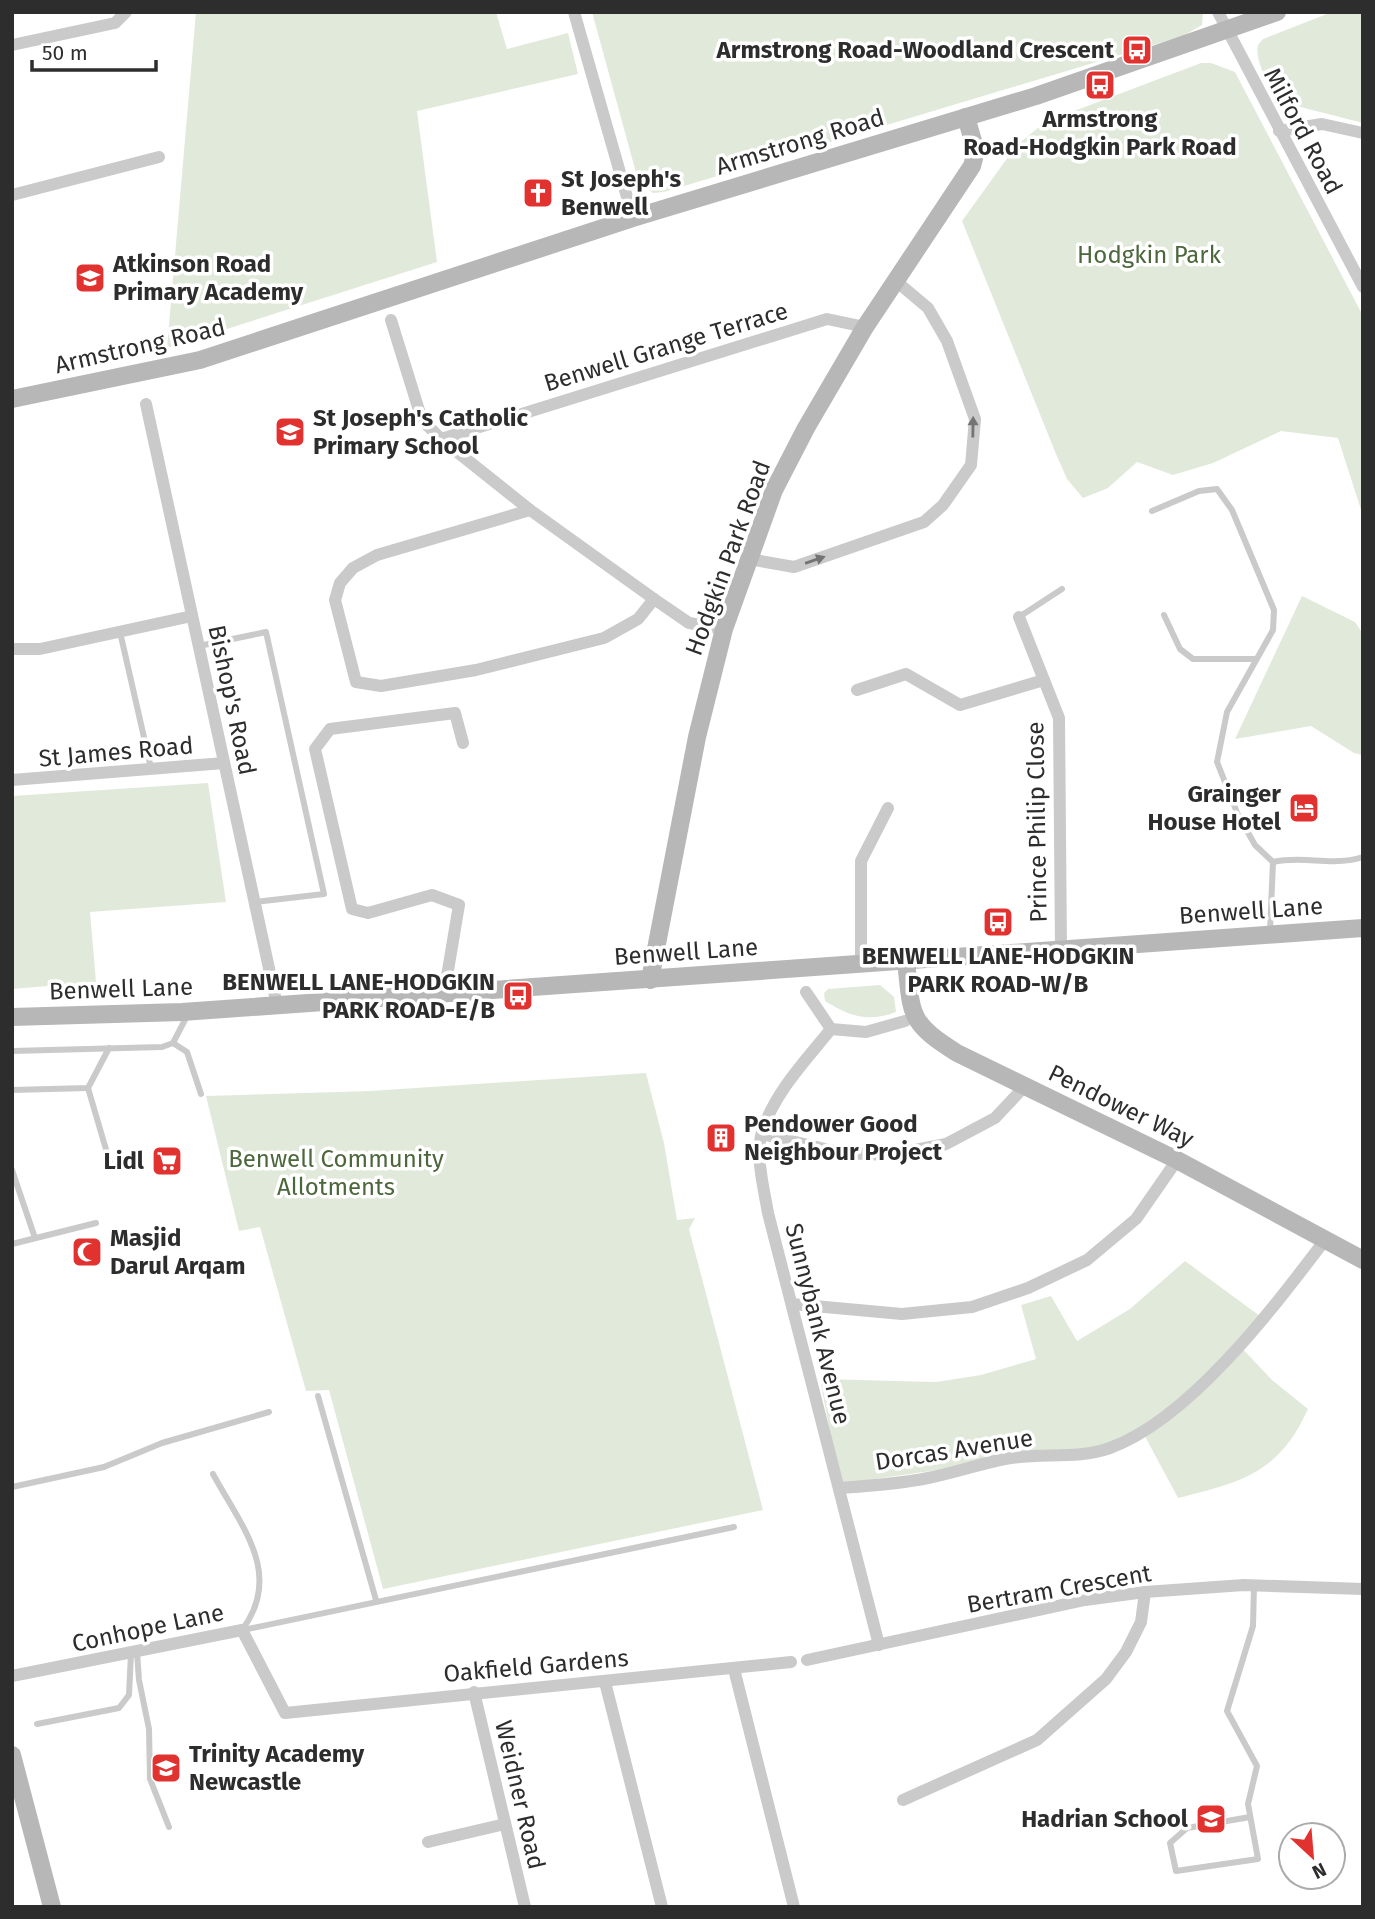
<svg xmlns="http://www.w3.org/2000/svg" width="1375" height="1919" font-family="'Fira Sans',sans-serif">
  <rect width="100%" height="100%" fill="#fff"/>
  <g fill="#e1eada">
    <polygon points="196,12 496,12 507,49 568,33 578,74 417,111 437,262 167,348"/>
    <polygon points="592,12 1203,12 1202,25 1183,36 664,192 653,193 638,180"/>
    <path d="M1332 12H1363V123L1285 103C1271 93 1254 61 1258 45L1263 39Z"/>
    <polygon points="1201,63 1211,63 1235,72 1363,316 1363,516 1338,438 1281,431 1213,463 1173,475 1137,462 1108,488 1083,498 1067,479 1056,454 962,221 1016,146 1045,122"/>
    <polygon points="1302,596 1355,622 1363,634 1363,755 1354,753 1311,726 1235,739"/>
    <polygon points="208,783 226,902 90,912 96,982 12,989 12,796"/>
    <path d="M880 985 894 997 896 1012C868 1023 849 1016 825 1001L824 993 828 989Z"/>
    <polygon points="646,1073 664,1143 677,1220 695,1218 689,1229 763,1510 383,1589 329,1390 306,1391 260,1227 239,1231 206,1096 370,1091"/>
    <path d="M1185 1261 1260 1316 1237 1343 1272 1380 1308 1409C1279 1473 1242 1482 1178 1498L1140 1427 1111 1445 840 1484 820 1379 936 1382 981 1375 1036 1359 1021 1305 1051 1296 1077 1341 1130 1309Z"/>
  </g>
  <g fill="none" stroke-linecap="round" stroke-linejoin="round">
    <g stroke="#cacaca" stroke-width="6">
      <polyline points="1152,511 1199,491 1217,489 1232,510 1274,610 1273,630 1227,712 1217,762 1238,815 1255,845 1273,862 1270,931"/>
      <polyline points="1164,615 1180,649 1193,659 1255,659"/>
      <polyline points="1019,617 1062,589"/>
      <polyline points="120,632 151,768"/>
      <polyline points="199,646 266,632 324,894 255,902"/>
      <path d="M1273 862C1304 855 1332 867 1363 857"/>
      <polyline points="173,1043 187,1052 201,1094"/>
      <polyline points="12,1051 162,1047 173,1043 188,1014"/>
      <polyline points="88,1088 110,1163"/>
      <polyline points="12,1090 88,1088 109,1048"/>
      <polyline points="12,1170 35,1238"/>
      <polyline points="12,1244 96,1223"/>
      <polyline points="318,1396 376,1600"/>
      <path d="M213 1474C241 1526 284 1574 242 1630"/>
      <polyline points="12,1487 104,1467 162,1443 269,1412"/>
      <polyline points="243,1630 734,1527"/>
      <polyline points="137,1652 139,1680 149,1729 150,1779 169,1827"/>
      <polyline points="37,1724 119,1708 129,1695 131,1653"/>
      <polyline points="1250,1817 1187,1828 1170,1843 1176,1871 1258,1859 1248,1804 1257,1766 1227,1711 1253,1626 1254,1586"/>
    </g>
    <g stroke="#cacaca" stroke-width="12">
      <polyline points="574,12 633,218"/>
      <polyline points="1218,12 1363,287"/>
      <polyline points="12,45 115,23 126,12"/>
      <polyline points="1279,131 1322,124 1363,133"/>
      <polyline points="12,195 159,157"/>
      <polyline points="391,320 422,420 441,439 530,510 654,599 689,623 724,629"/>
      <polyline points="146,404 277,1005"/>
      <polyline points="441,439 827,319 865,327"/>
      <polyline points="530,510 377,555 353,568 340,583 335,600 356,682 381,686 476,670 604,638 638,619 654,599"/>
      <polyline points="749,559 794,567 924,522 943,505 971,465 975,419 947,341 928,308 896,281"/>
      <polyline points="1019,617 1059,718 1061,950"/>
      <polyline points="12,649 40,649 192,616"/>
      <polyline points="857,690 906,674 960,705 1044,680"/>
      <polyline points="12,780 224,763"/>
      <polyline points="861,964 861,861 888,808"/>
      <polyline points="806,992 831,1029 866,1032 905,1021"/>
      <polyline points="444,994 459,905 432,895 368,913 352,909 315,749 330,729 455,713 463,743"/>
      <path d="M831 1029C806 1060 774 1093 762 1132 755 1156 764 1189 768 1213L879 1645"/>
      <polyline points="762,1134 842,1153 889,1155 946,1144 995,1118 1025,1086"/>
      <polyline points="792,1304 902,1314 972,1307 1028,1288 1087,1260 1136,1219 1177,1160"/>
      <path d="M839 1488C868 1486 899 1484 928 1478 954 1473 979 1464 1005 1459 1040 1452 1076 1460 1110 1448 1190 1419 1274 1307 1325 1240"/>
      <polyline points="807,1660 1085,1600 1145,1592 1244,1585 1363,1589"/>
      <polyline points="734,1669 794,1907"/>
      <polyline points="12,1676 242,1630 285,1713 791,1662"/>
      <polyline points="605,1682 662,1907"/>
      <polyline points="474,1692 525,1907"/>
      <polyline points="903,1800 1037,1740 1106,1679 1126,1652 1141,1622 1145,1592"/>
      <polyline points="428,1842 505,1824"/>
    </g>
    <g stroke="#b7b7b7" stroke-width="18">
      <polyline points="12,399 200,360 633,218 1036,96 1277,12"/>
      <path d="M906 961C912 1016 908 1022 957 1053L1177 1160 1363 1260"/>
      <polyline points="650,980 697,737 724,629 774,490 806,428 865,327 972,166 976,151 966,117"/>
      <polyline points="12,1017 182,1012 1363,928"/>
      <polyline points="12,1755 52,1907"/>
    </g>
  </g>
  <defs><path id="oneway-solid" d="M-6-.8H1V-3.2L6.5 0L1 3.2V.8H-6Z" transform="scale(1.75)"/></defs>
  <g fill="#747474">
    <use href="#oneway-solid" transform="translate(973 427) rotate(-89)"/>
    <use href="#oneway-solid" transform="translate(815 560) rotate(-19)"/>
  </g>
  <defs>
    <g id="bus-square" transform="scale(1.575)"><rect x="-9" y="-9" width="18" height="18" rx="4" fill="#e23230" stroke="#fff"/><path d="M-5-6H5V4H4V6H2V4H-2V6H-4V4H-5ZM-3.5-4V0h7V-4ZM-3.5 1.2v1.5H-2V1.2ZM2 1.2v1.5H3.5V1.2Z" fill="#fff"/></g>
    <g id="church-square" transform="scale(1.575)"><rect x="-9" y="-9" width="18" height="18" rx="4" fill="#e23230" stroke="#fff"/><path d="M-1.2-6h2.4v3.5h3.3v2.4h-3.3V6h-2.4V-.1h-3.3v-2.4h3.3Z" fill="#fff"/></g>
    <g id="school-square" transform="scale(1.575)"><rect x="-9" y="-9" width="18" height="18" rx="4" fill="#e23230" stroke="#fff"/><path d="M0-5L7-2L0 1L-7-2ZM-4 1L0 2.5L4 1V4Q0 6-4 4Z" fill="#fff"/></g>
    <g id="hotel-square" transform="scale(1.575)"><rect x="-9" y="-9" width="18" height="18" rx="4" fill="#e23230" stroke="#fff"/><path d="M-6-4.5h1.5V1H6V5H4.5V3h-9V5H-6ZM-4 0a1.8 1.8 0 1 1 3.6 0ZM.5 0V-2.5h3Q6-2.5 6 0Z" fill="#fff"/></g>
    <g id="building-square" transform="scale(1.575)"><rect x="-9" y="-9" width="18" height="18" rx="4" fill="#e23230" stroke="#fff"/><path d="M-4-6H4V6H1V3H-1V6H-4ZM-2.5-4.3h1.7v1.8h-1.7ZM.8-4.3h1.7v1.8H.8ZM-2.5-1h1.7V.8h-1.7ZM.8-1h1.7V.8H.8Z" fill="#fff"/></g>
    <g id="supermarket-square" transform="scale(1.575)"><rect x="-9" y="-9" width="18" height="18" rx="4" fill="#e23230" stroke="#fff"/><path d="M-6-5.5h2.5l.6 2H6L4.5 2H-2.5L-4.4-4H-6ZM-1.5 3.2a1.3 1.3 0 1 0 .1 0ZM3 3.2a1.3 1.3 0 1 0 .1 0Z" fill="#fff"/></g>
    <g id="mosque-square" transform="scale(1.575)"><rect x="-9" y="-9" width="18" height="18" rx="4" fill="#e23230" stroke="#fff"/><path d="M3.5-4.9A6 6 0 1 0 3.5 4.9A5 5 0 1 1 3.5-4.9Z" fill="#fff"/></g>
  </defs>
  <g fill-rule="evenodd">
    <use href="#bus-square" x="1137" y="50"/>
    <use href="#bus-square" x="1100" y="85"/>
    <use href="#church-square" x="538" y="193"/>
    <use href="#school-square" x="90" y="278"/>
    <use href="#school-square" x="290" y="432"/>
    <use href="#hotel-square" x="1304" y="808"/>
    <use href="#bus-square" x="998" y="922"/>
    <use href="#bus-square" x="518" y="996"/>
    <use href="#building-square" x="721" y="1138"/>
    <use href="#supermarket-square" x="167" y="1161"/>
    <use href="#mosque-square" x="87" y="1252"/>
    <use href="#school-square" x="166" y="1768"/>
    <use href="#school-square" x="1211" y="1819"/>
  </g>
  <g text-anchor="middle" stroke-width="7" stroke-linejoin="round" paint-order="stroke">
    <g font-size="24" font-weight="bold" fill="#2d2d2d" stroke="#fff" text-anchor="start">
      <text x="1114" y="58" text-anchor="end">Armstrong Road-Woodland Crescent</text>
      <text x="1100" y="127" text-anchor="middle">Armstrong<tspan x="1100" dy="28">Road-Hodgkin Park Road</tspan></text>
      <text x="561" y="187">St Joseph's<tspan x="561" dy="28">Benwell</tspan></text>
      <text x="113" y="272">Atkinson Road<tspan x="113" dy="28">Primary Academy</tspan></text>
      <text x="313" y="426">St Joseph's Catholic<tspan x="313" dy="28">Primary School</tspan></text>
      <text x="1281" y="802" text-anchor="end">Grainger<tspan x="1281" dy="28">House Hotel</tspan></text>
      <text x="998" y="964" text-anchor="middle">BENWELL LANE-HODGKIN<tspan x="998" dy="28">PARK ROAD-W/B</tspan></text>
      <text x="495" y="990" text-anchor="end">BENWELL LANE-HODGKIN<tspan x="495" dy="28">PARK ROAD-E/B</tspan></text>
      <text x="744" y="1132">Pendower Good<tspan x="744" dy="28">Neighbour Project</tspan></text>
      <text x="144" y="1169" text-anchor="end">Lidl</text>
      <text x="110" y="1246">Masjid<tspan x="110" dy="28">Darul Arqam</tspan></text>
      <text x="189" y="1762">Trinity Academy<tspan x="189" dy="28">Newcastle</tspan></text>
      <text x="1188" y="1827" text-anchor="end">Hadrian School</text>
    </g>
    <g font-size="24" fill="#2d2d2d" stroke="#fff">
      <text transform="translate(1303 131) rotate(62)" y="8">Milford Road</text>
      <text transform="translate(800 142) rotate(-17)" y="8">Armstrong Road</text>
      <text transform="translate(140 346) rotate(-13)" y="8">Armstrong Road</text>
      <text transform="translate(666 347) rotate(-17)" y="8">Benwell Grange Terrace</text>
      <text transform="translate(728 558) rotate(-70)" y="8">Hodgkin Park Road</text>
      <text transform="translate(232 700) rotate(78)" y="8">Bishop's Road</text>
      <text transform="translate(116 752) rotate(-5)" y="8">St James Road</text>
      <text transform="translate(1037 822) rotate(-91)" y="8">Prince Philip Close</text>
      <text transform="translate(1251 911) rotate(-4)" y="8">Benwell Lane</text>
      <text transform="translate(686 952) rotate(-4)" y="8">Benwell Lane</text>
      <text transform="translate(121 989) rotate(-2)" y="8">Benwell Lane</text>
      <text transform="translate(1121 1106) rotate(26)" y="8">Pendower Way</text>
      <text transform="translate(818 1324) rotate(76)" y="8">Sunnybank Avenue</text>
      <text transform="translate(954 1450) rotate(-9)" y="8">Dorcas Avenue</text>
      <text transform="translate(1059 1589) rotate(-10)" y="8">Bertram Crescent</text>
      <text transform="translate(148 1628) rotate(-12)" y="8">Conhope Lane</text>
      <text transform="translate(536 1666) rotate(-5)" y="8">Oakfield Gardens</text>
      <text transform="translate(520 1795) rotate(77)" y="8">Weidner Road</text>
    </g>
    <g font-size="24" fill="#4c673b" stroke="#fff">
      <text x="1149" y="263">Hodgkin Park</text>
      <text x="336" y="1167">Benwell Community<tspan x="336" dy="28">Allotments</tspan></text>
    </g>
  </g>
  <rect width="1375" height="1919" fill="none" stroke="#2d2d2d" stroke-width="28"/>
  <g transform="translate(1312 1856) rotate(154)"><circle r="33" fill="#ffffff" stroke="#ababab" stroke-width="2"/>
  <path d="M0-5L12 26L0 18L-12 26Z" fill="#e23230"/>
  <text y="-10" font-size="19" font-weight="bold" text-anchor="middle" fill="#2d2d2d">N</text>
  </g>
  <path d="M32 60v10h124v-10" fill="none" stroke="#2d2d2d" stroke-width="3.5"/>
  <text x="42" y="60" font-size="21" fill="#2d2d2d" stroke="#ffffff" stroke-width="5" paint-order="stroke">50 m</text>
</svg>
